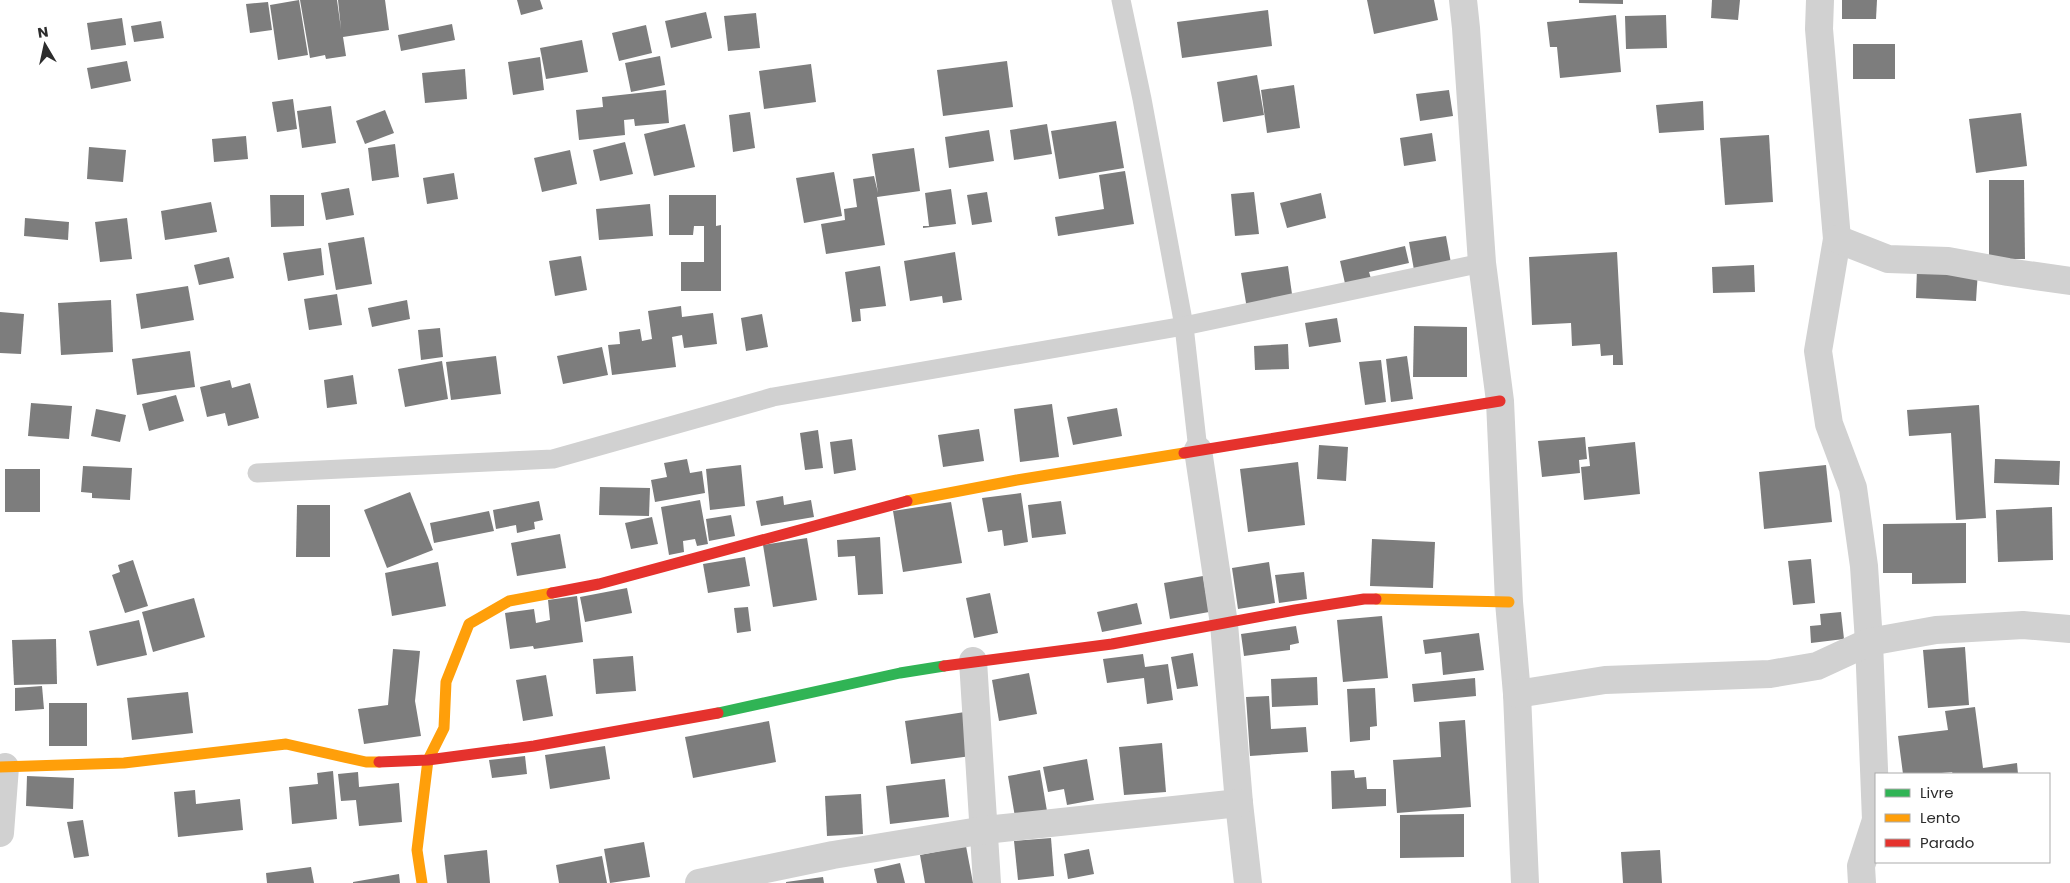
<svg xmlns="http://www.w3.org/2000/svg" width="2070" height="883" font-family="Poppins,sans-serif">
  <rect width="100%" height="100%" fill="#fff"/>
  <g fill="#7d7d7d">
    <polygon points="299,0 308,55 278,60 270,5"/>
    <polygon points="300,0 337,0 341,29 338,0 385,0 389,30 343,37 346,56 326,59 325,55 310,58"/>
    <polygon points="517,0 540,0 543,9 521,15"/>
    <polygon points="1367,0 1434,0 1438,20 1374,34"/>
    <polygon points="1579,0 1623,0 1623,4 1579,3"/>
    <polygon points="1712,0 1740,0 1738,20 1711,18"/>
    <polygon points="1842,0 1877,0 1876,19 1842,19"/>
    <polygon points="268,2 272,30 250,33 246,4"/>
    <polygon points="1268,10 1272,46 1182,58 1177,22"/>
    <polygon points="706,12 712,38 671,48 665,21"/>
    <polygon points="756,13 760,48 728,51 724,16"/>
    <polygon points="1616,15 1621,72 1560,78 1557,47 1550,47 1547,22"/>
    <polygon points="1666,15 1667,48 1626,49 1625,16"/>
    <polygon points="122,18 126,45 91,50 87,23"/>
    <polygon points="161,21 164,38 134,42 131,26"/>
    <polygon points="452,24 455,40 401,51 398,35"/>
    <polygon points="646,25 652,53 619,61 612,33"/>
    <polygon points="582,40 588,72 546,79 540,48"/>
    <rect x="1853" y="44" width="42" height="35"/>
    <polygon points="660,56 665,85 631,92 625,63"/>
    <polygon points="540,57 544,90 513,95 508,62"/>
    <polygon points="127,61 131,81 91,89 87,68"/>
    <polygon points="1007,61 1013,107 943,116 937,70"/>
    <polygon points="811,64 816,102 764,109 759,71"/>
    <polygon points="465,69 467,99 425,103 422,73"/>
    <polygon points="1257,75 1264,115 1223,122 1217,82"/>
    <polygon points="1294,85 1300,128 1267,133 1261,90"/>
    <polygon points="666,90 669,123 635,126 634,119 624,120 625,135 579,140 576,110 603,107 602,97"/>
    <polygon points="1449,90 1453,116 1420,121 1416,94"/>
    <polygon points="293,99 297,129 277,132 272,102"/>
    <polygon points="1703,101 1704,130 1659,133 1656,105"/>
    <polygon points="331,106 336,143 302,148 297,111"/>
    <polygon points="385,110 394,133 365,144 356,121"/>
    <polygon points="750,112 755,148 733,152 729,115"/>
    <polygon points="2021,113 2027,166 1976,173 1969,119"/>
    <polygon points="1116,121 1124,168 1059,179 1051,131"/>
    <polygon points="685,124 695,167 654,176 644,134"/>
    <polygon points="1047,124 1052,154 1014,160 1010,130"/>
    <polygon points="989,130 994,161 949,168 945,137"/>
    <polygon points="1432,133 1436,161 1404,166 1400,138"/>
    <polygon points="1769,135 1773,202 1725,205 1720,138"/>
    <polygon points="246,136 248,159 214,162 212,139"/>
    <polygon points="625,142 633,174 600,181 593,150"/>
    <polygon points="395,144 399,177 372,181 368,148"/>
    <polygon points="89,147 126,150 123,182 87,179"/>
    <polygon points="914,148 920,191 877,197 885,245 826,254 821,224 845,220 844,209 857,207 853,179 874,176 878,193 872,154"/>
    <polygon points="570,150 577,184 542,192 534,158"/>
    <polygon points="1125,171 1134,224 1058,236 1055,217 1104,209 1099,175"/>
    <polygon points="834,172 842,216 804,223 796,178"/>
    <polygon points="454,173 458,199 427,204 423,178"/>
    <polygon points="1989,180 2024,180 2025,259 1989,259"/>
    <polygon points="349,188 354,215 326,220 321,193"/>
    <polygon points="951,189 956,224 923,228 923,226 929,226 925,193"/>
    <polygon points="987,192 992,222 972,225 967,195"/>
    <polygon points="1254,192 1259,234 1235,236 1231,194"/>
    <polygon points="1321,193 1326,218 1287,228 1280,203"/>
    <polygon points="270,195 304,195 304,226 271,227"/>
    <polygon points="669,195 716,195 716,226 721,225 721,291 681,291 681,262 704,262 704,226 694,226 693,235 669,235"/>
    <polygon points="211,202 217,232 165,240 161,211"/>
    <polygon points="650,204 653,236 599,240 596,209"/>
    <polygon points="25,218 69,222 68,240 24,236"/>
    <polygon points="127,218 132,259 100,262 95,222"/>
    <polygon points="1446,236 1451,263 1414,270 1409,242"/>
    <polygon points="364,237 372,284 336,290 328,243"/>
    <polygon points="1405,246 1409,263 1369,272 1372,282 1346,288 1340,261"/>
    <polygon points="321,248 324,275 288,281 283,253"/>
    <polygon points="955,252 962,300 943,303 942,296 910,301 904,261"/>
    <polygon points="1617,252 1623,365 1613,365 1613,355 1601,356 1600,344 1572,346 1571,323 1532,325 1529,257"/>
    <polygon points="581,256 587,290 555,296 549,261"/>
    <polygon points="229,257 234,278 199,285 194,265"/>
    <polygon points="1754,265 1755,292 1713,293 1712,267"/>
    <polygon points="880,266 886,306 860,309 861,321 852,322 845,272"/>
    <polygon points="1288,266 1293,301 1247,309 1241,273"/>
    <polygon points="1917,268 1978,270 1976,301 1916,298"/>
    <polygon points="188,286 194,320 141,329 136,294"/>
    <polygon points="337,294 342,325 309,330 304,299"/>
    <polygon points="111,300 113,352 61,355 58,303"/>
    <polygon points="407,300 410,319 372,327 368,308"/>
    <polygon points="681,306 682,317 713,313 717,344 684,348 682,335 672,337 676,367 612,375 608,345 620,344 619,332 640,329 642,341 652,339 648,311"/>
    <polygon points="0,312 24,314 21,354 0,353"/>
    <polygon points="762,314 768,347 746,351 741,318"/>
    <polygon points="1337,318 1341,342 1309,347 1305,323"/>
    <polygon points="1414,326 1467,327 1467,377 1413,377"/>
    <polygon points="440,328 443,357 421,360 418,330"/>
    <polygon points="1288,344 1289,369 1255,370 1254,346"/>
    <polygon points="602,347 608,375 563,384 557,356"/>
    <polygon points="190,351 195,387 137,395 132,359"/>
    <polygon points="496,356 501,394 451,400 446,362"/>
    <polygon points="1407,356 1413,399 1391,402 1386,359"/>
    <polygon points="1381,360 1386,402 1365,405 1359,362"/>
    <polygon points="442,361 448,399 405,407 398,369"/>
    <polygon points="353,375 357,404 327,408 324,380"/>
    <polygon points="230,380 232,388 250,383 259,418 228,426 225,413 207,417 200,387"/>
    <polygon points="176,395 184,421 149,431 142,404"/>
    <polygon points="31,403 72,406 69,439 28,436"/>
    <polygon points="1052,404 1059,457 1020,462 1014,409"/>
    <polygon points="1979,405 1986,518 1956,520 1951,433 1909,436 1907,410"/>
    <polygon points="1117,408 1122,436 1073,445 1067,417"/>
    <polygon points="96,409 126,415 120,442 91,436"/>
    <polygon points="979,429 984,461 943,467 938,435"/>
    <polygon points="818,430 823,468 805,470 800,433"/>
    <polygon points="1585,437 1587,459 1579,460 1580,473 1542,477 1538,441"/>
    <polygon points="852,439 856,470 834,474 830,442"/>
    <polygon points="1635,442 1640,494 1584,500 1581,467 1590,466 1588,447"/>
    <polygon points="1319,445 1348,447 1346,481 1317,479"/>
    <polygon points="687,459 690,473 702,471 705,493 655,502 651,480 667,477 664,463"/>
    <polygon points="1995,459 2060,461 2059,485 1994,483"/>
    <polygon points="1298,462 1305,525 1248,532 1240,469"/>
    <polygon points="741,465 745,506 710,510 706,469"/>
    <polygon points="1826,465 1832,522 1764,529 1759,472"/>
    <polygon points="83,466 132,468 130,500 92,498 92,493 81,492"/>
    <rect x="5" y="469" width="35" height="43"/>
    <polygon points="600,487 650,488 649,516 599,515"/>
    <polygon points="410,492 433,550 387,568 364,510"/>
    <polygon points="1021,493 1028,542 1004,546 1002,530 988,532 982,498"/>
    <polygon points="783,496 784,505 811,500 814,517 761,526 756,501"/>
    <polygon points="700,500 708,544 697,546 695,539 683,541 684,552 669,555 661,507"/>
    <polygon points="539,501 543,520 534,522 535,529 517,533 516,525 496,529 493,510"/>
    <polygon points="1061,501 1066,534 1032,538 1028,505"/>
    <polygon points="951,502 962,563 903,572 893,511"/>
    <polygon points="297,505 330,505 330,557 296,557"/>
    <polygon points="2052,507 2053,560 1998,562 1996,510"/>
    <polygon points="489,511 494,531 434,543 430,523"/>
    <polygon points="731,515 735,536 709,541 706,519"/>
    <polygon points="652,517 658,544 631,549 625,523"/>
    <polygon points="1966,523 1966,583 1912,584 1912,573 1883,573 1883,524"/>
    <polygon points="560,534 566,568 517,576 511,543"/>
    <polygon points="880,537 883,594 858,595 855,556 838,557 837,540"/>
    <polygon points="807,538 817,600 773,607 763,545"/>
    <polygon points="1372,539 1435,542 1433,588 1370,586"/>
    <polygon points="745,557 750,586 708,593 703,564"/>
    <polygon points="1811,559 1815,603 1793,605 1788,561"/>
    <polygon points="133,560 148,606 125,613 112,575 120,572 118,565"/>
    <polygon points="438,562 446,606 392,616 385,573"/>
    <polygon points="1269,562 1275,603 1238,609 1232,568"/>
    <polygon points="1304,572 1307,599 1279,603 1275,575"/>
    <polygon points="1203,576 1209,612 1170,619 1164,583"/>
    <polygon points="627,588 632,613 585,622 580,597"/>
    <polygon points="990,593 998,633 974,638 966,598"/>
    <polygon points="577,596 583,642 534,649 533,646 510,649 505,613 534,609 536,623 550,620 548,600"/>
    <polygon points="194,598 205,637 153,652 142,612"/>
    <polygon points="1137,603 1142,624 1102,632 1097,612"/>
    <polygon points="748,607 751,631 737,633 734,608"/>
    <polygon points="1841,612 1844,639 1811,643 1810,626 1821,625 1820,614"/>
    <polygon points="1382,616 1388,678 1343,682 1337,620"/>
    <polygon points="139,620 147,655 97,666 89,631"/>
    <polygon points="1296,626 1299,643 1290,645 1290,650 1244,656 1241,634"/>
    <polygon points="1479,633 1484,670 1443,675 1441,652 1425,654 1423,640"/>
    <polygon points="56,639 57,684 14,685 12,640"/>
    <polygon points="1965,647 1969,705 1928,708 1923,650"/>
    <polygon points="393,649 420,651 415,701 421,736 364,744 358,709 388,705"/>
    <polygon points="1193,653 1198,686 1177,689 1171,657"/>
    <polygon points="1143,654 1145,667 1168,664 1173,700 1147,704 1144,678 1107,683 1103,659"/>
    <polygon points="633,656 636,691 596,694 593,659"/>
    <polygon points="1029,673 1037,714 999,721 992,680"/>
    <polygon points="546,675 553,716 523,721 516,680"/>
    <polygon points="1317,677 1318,705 1272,707 1271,679"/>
    <polygon points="1475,678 1476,696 1414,702 1412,684"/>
    <polygon points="42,686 44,709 15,711 15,688"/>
    <polygon points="1375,688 1377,726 1370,727 1370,740 1350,742 1347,689"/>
    <polygon points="188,692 193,733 132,740 127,698"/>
    <polygon points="1269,696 1271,729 1306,727 1308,752 1250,756 1246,697"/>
    <rect x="49" y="703" width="38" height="43"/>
    <polygon points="1975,707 1983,768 2017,763 2018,774 1953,774 1952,772 1931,774 1903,774 1898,736 1948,730 1945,711"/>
    <polygon points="965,712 971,756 911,764 905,721"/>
    <polygon points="1465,720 1471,807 1397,813 1393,760 1441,757 1439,722"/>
    <polygon points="769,721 776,762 693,778 685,737"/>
    <polygon points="1162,743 1166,792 1124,795 1119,747"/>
    <polygon points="605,746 610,779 550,789 545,755"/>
    <polygon points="525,756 527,774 492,778 489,760"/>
    <polygon points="1087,759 1094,800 1067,805 1064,789 1048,792 1043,767"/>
    <polygon points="1040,770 1047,811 1015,817 1008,776"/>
    <polygon points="1354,770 1355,778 1366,777 1367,789 1386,789 1386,806 1332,809 1331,771"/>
    <polygon points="333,771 337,819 292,824 289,787 318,784 317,773"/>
    <polygon points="358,772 359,787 399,783 402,822 359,826 356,800 341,801 338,774"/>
    <polygon points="27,776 74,778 73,809 26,806"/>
    <polygon points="945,779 949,817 890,824 886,786"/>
    <polygon points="195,790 196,804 240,799 243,830 178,837 174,792"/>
    <polygon points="861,794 863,834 827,836 825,796"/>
    <polygon points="1464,814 1464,857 1400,858 1400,815"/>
    <polygon points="83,820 89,856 74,858 67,822"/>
    <polygon points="1051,838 1054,876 1018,880 1014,841"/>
    <polygon points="644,842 650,877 610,883 604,849"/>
    <polygon points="966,846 973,883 925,883 920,855"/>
    <polygon points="1089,849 1094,874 1068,879 1064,854"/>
    <polygon points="487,850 490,883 447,883 444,855"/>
    <polygon points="1660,850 1662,883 1623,883 1621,852"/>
    <polygon points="602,856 607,883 559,883 556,865"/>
    <polygon points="900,863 905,883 877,883 874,869"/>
    <polygon points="311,867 314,883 267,883 266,873"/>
    <polygon points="399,874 400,883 353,883 353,882"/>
    <polygon points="823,877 824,883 786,883 786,882"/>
  </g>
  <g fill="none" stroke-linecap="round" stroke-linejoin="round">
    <g stroke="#d1d1d1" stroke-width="19">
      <polyline points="1121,0 1142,99 1184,326 1198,450"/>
      <polyline points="257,473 553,459 773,397 1184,326 1482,263"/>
    </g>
    <g stroke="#d1d1d1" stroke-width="28">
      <polyline points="1463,0 1466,28 1482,263 1500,401 1509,602 1517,694 1525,883"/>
      <polyline points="1820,0 1819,29 1837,239 1818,351 1829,424 1853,488 1864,566 1869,642 1876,820"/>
      <polyline points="1837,239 1888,259 1948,261 2008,272 2070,281"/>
      <polyline points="1198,450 1224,624 1239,803 1248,883"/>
      <polyline points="973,661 987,883"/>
      <polyline points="1517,694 1605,680 1770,674 1817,666 1869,642 1936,630 2023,625 2070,629"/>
      <polyline points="0,833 5,767"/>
      <polyline points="699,883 833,855 985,830 1239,803"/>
      <polyline points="1862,883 1861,866 1876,820"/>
    </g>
    <polyline stroke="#30b455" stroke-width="11" points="718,713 900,673 944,666"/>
    <g stroke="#ff9f0a" stroke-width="11">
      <polyline points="907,501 1017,480 1184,453"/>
      <polyline points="1376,599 1509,602"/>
      <polyline points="0,767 124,763 286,744 366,762 379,762"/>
      <polyline points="422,883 417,850 428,760 444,728 446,682 469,624 509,601 552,593"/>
    </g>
    <g stroke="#e5322d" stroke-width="11">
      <polyline points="1184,453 1500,401"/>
      <polyline points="552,593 599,584 907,501"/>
      <polyline points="944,666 1112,644 1295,610 1364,599 1376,599"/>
      <polyline points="379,762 428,760 534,746 718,713"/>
    </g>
  </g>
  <rect x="1875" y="773" width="175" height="90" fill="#ffffff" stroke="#ababab"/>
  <rect x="1885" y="789" width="25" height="8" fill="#30b455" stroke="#ababab"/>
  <text x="1920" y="798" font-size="15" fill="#2c2c2c">Livre</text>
  <rect x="1885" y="814" width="25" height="8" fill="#ff9f0a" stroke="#ababab"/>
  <text x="1920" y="823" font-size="15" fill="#2c2c2c">Lento</text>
  <rect x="1885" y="839" width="25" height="8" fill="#e5322d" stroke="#ababab"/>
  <text x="1920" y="848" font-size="15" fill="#2c2c2c">Parado</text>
  <g transform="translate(45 45) rotate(351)" stroke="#ffffff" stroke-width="4" paint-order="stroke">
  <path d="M0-4L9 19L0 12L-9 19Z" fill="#2c2c2c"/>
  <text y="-8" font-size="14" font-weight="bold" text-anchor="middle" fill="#2c2c2c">N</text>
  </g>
</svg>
